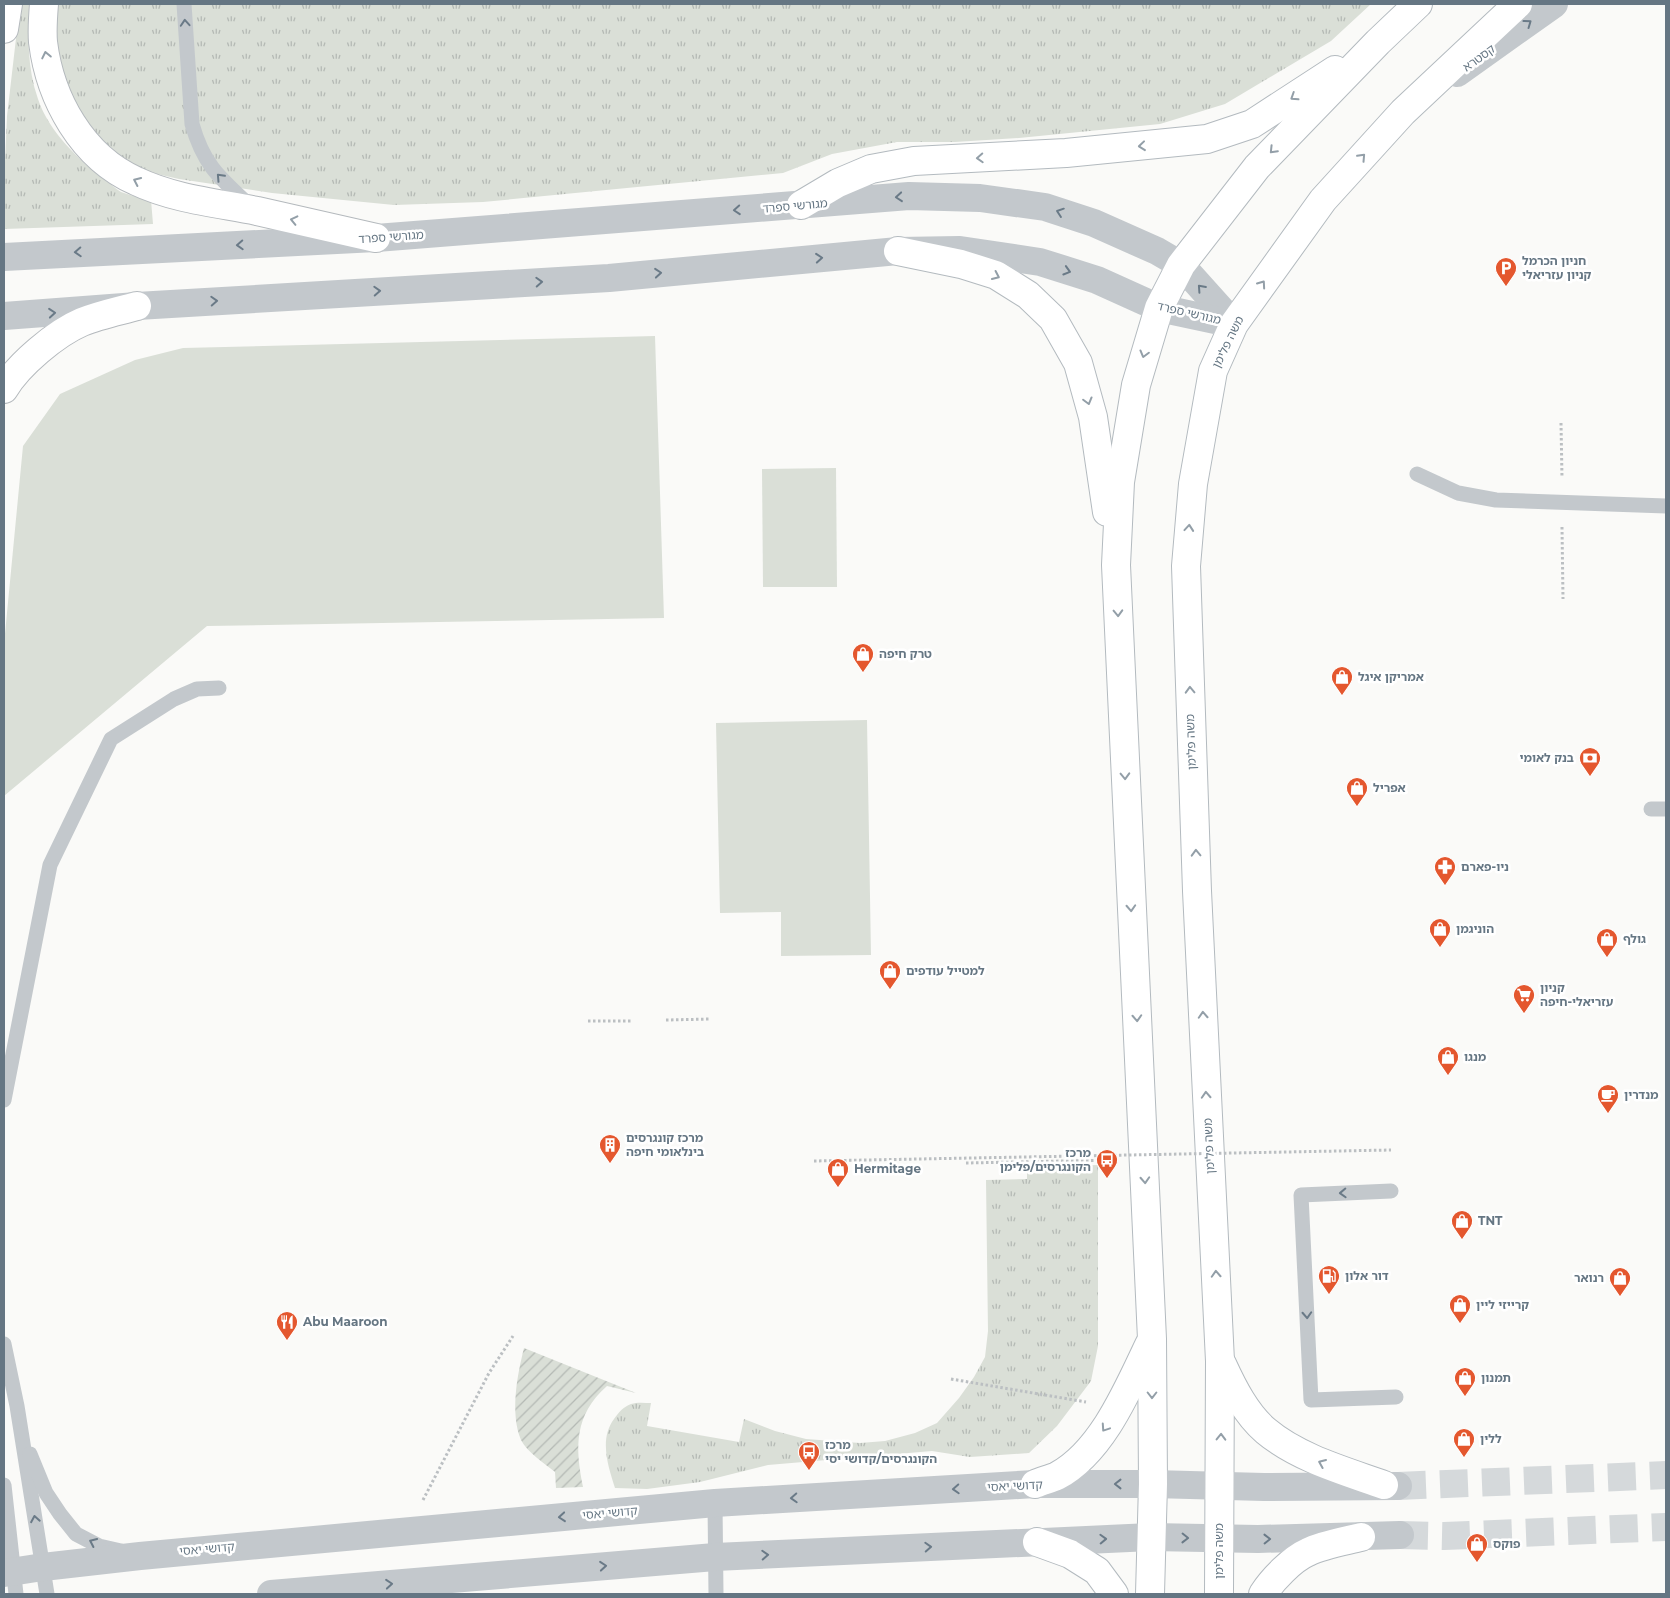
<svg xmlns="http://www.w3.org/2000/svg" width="1670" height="1598" font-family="Montserrat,'Noto Sans Hebrew',sans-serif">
  <defs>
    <pattern id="grass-tufts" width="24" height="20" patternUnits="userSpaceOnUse" patternTransform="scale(1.25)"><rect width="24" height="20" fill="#dadfd7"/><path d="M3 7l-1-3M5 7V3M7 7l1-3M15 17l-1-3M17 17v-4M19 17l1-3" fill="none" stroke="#b4b9b4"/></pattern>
    <pattern id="garden-furrows" width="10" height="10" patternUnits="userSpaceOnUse" patternTransform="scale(1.25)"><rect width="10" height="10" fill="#dadfd7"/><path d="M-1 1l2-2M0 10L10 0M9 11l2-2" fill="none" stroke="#b4b9b4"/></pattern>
  </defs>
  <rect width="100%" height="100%" fill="#fafaf8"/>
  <g fill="url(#grass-tufts)">
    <path d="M20 4H29C28 36 27 68 38 99 49 132 79 160 106 181 111 184 116 189 121 192 131 196 142 197 151 200L153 224 4 229V185L7 116Z"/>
    <polygon points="56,4 1371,4 1331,41 1225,104 1160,124 1019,138 955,142 897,142 832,154 783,173 483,202 394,205 272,193 179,179 135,169 93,132 78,111 57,58"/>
    <path d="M1098 1165V1346L1091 1381 1057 1426 1029 1453 970 1457 932 1451 768 1465 700 1482 647 1489 615 1488C608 1466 599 1439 614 1419 619 1412 623 1407 631 1404 637 1402 645 1403 651 1403L647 1426 739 1442 744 1419 775 1431 806 1439 860 1443 885 1441 915 1433 937 1423 959 1398 974 1377 985 1357 988 1331 986 1180 1027 1179V1167Z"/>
  </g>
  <g fill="#dadfd7">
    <polygon points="655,336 664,618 207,626 4,796 4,644 23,446 60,394 135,360 183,348"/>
    <polygon points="836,468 837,587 763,587 762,469"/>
    <polygon points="867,720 871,955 781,956 781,912 720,913 716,723"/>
  </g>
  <path fill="url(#garden-furrows)" d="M524 1348 636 1393 607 1386C574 1415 575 1447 583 1487L556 1488 555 1472C545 1464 527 1452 521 1440 510 1413 517 1376 524 1348Z"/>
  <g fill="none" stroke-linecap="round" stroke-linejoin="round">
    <g stroke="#d5d9db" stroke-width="28" stroke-dasharray="28 14" stroke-linecap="butt">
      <polyline points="1398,1486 1666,1475"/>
      <polyline points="1400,1535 1444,1536 1666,1527"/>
    </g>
    <g stroke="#b3babf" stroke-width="30">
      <g id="secondary">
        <polyline points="801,205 838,183 871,169 914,161 1066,153 1207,139 1252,124 1335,70"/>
        <polyline points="898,251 961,264 996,275 1028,295 1053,319 1078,363 1093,417 1107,512"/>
        <path d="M1222 1364C1233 1388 1246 1414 1266 1431 1298 1458 1345 1471 1384 1485"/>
        <path d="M1035 1484C1042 1481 1050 1479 1057 1476 1102 1452 1128 1389 1149 1345"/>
        <polyline points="1037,1542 1070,1554 1097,1571 1114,1594"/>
        <polyline points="1150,1594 1153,1484 1152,1339 1116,565 1120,482 1136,385 1159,308 1181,265 1257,167 1378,42 1418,4"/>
        <polyline points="1219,1594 1220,1361 1197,891 1186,566 1193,484 1213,371 1234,324 1323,200 1403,112 1518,4"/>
        <path d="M1263 1594C1272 1580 1292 1559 1308 1552 1322 1545 1345 1541 1361 1537"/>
      </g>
    </g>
    <g stroke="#b4b9bd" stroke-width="30">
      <g id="trunk">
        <path d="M44 4C43 16 42 30 43 42 50 99 82 157 136 181 174 199 217 203 257 211 297 220 337 229 376 238"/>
        <polyline points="4,29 8,4"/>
        <path d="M4 389C18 365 56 333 82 322 99 315 119 311 137 306"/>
      </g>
    </g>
    <g stroke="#bbbfc2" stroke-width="3" stroke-dasharray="2.5 2.5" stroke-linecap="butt">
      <polyline points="1561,423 1562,478"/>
      <polyline points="1562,527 1563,599"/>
      <polyline points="666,1020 711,1019"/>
      <polyline points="588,1021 633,1021"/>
      <polyline points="966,1163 1113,1160"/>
      <polyline points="951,1379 1086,1402"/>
      <polyline points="423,1500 489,1373 513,1336"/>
    </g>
    <g stroke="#c3c8cc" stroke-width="15">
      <path d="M184 4 192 124C204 166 220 178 250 206"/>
      <polyline points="1417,474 1458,493 1496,500 1666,506"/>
      <polyline points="1651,809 1666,809"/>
      <polyline points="4,1100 50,865 111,739 174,699 197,689 219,688"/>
      <polyline points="1391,1191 1301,1195 1311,1400 1396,1397"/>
      <polyline points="4,1344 17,1406 47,1594"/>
      <polyline points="30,1454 46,1493 60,1514 76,1534 99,1546 121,1551"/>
      <polyline points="4,1485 16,1594"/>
      <polyline points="715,1503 716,1594"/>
    </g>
    <g stroke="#c3c8cc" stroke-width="28">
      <polyline points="1457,73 1554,4"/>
      <polyline points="4,1573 43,1567 140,1556 715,1503 1035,1484 1153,1484 1264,1487 1398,1486"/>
      <polyline points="271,1594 715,1557 1151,1537 1258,1539 1400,1535"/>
    </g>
    <g stroke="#c3c8cc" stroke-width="28">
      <polyline points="4,257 376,238 909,196 980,198 1045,207 1094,223 1157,251 1181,265 1234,324"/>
      <polyline points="4,316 137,306 609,278 898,251 960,250 1040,262 1097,280 1159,308 1234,324"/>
    </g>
    <use href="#secondary" stroke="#fff" stroke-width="28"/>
    <use href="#trunk" stroke="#fff" stroke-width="28"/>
    <polyline stroke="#bbbfc2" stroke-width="3" stroke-dasharray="2.5 2.5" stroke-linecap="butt" points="814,1161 1391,1150"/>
  </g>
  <defs><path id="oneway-chevron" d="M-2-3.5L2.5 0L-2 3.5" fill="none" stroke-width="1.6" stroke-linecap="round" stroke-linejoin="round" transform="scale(1.25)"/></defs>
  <g stroke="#6a7a87">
    <use href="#oneway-chevron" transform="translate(185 23) rotate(-94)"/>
    <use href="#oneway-chevron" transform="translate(1528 23) rotate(-36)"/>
    <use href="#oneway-chevron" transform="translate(220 177) rotate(-133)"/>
    <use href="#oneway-chevron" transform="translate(899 197) rotate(175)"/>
    <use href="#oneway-chevron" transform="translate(737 210) rotate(176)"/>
    <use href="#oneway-chevron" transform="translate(1060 212) rotate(-161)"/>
    <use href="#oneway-chevron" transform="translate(240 245) rotate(177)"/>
    <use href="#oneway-chevron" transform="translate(78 252) rotate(177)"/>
    <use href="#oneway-chevron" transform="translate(819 258) rotate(-5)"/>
    <use href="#oneway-chevron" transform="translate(1067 271) rotate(17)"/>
    <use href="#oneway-chevron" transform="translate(658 273) rotate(-5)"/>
    <use href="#oneway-chevron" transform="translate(539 282) rotate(-3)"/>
    <use href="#oneway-chevron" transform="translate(1201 288) rotate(-132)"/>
    <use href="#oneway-chevron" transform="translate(377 291) rotate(-3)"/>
    <use href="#oneway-chevron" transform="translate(214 301) rotate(-3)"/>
    <use href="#oneway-chevron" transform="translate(52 313) rotate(-5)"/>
    <use href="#oneway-chevron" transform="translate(1343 1193) rotate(178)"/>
    <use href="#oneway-chevron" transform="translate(1307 1315) rotate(87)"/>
    <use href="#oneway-chevron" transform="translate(1118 1484) rotate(180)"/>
    <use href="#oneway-chevron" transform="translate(956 1489) rotate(177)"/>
    <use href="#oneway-chevron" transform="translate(794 1498) rotate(177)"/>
    <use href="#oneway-chevron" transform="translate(562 1517) rotate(175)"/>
    <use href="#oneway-chevron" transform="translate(35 1519) rotate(-100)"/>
    <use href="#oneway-chevron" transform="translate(1185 1538) rotate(1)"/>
    <use href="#oneway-chevron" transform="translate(1103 1539) rotate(-2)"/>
    <use href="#oneway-chevron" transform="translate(1267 1539) rotate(-1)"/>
    <use href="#oneway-chevron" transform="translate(93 1542) rotate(-155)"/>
    <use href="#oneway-chevron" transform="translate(928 1547) rotate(-3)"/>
    <use href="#oneway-chevron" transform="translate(765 1555) rotate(-3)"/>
    <use href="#oneway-chevron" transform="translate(603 1566) rotate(-5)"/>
    <use href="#oneway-chevron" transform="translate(389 1584) rotate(-5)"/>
  </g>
  <g stroke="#939fa8">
    <use href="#oneway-chevron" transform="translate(46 55) rotate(-102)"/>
    <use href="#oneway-chevron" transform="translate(1294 97) rotate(147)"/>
    <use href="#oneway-chevron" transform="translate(1142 146) rotate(174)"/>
    <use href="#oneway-chevron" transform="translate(1273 150) rotate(134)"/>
    <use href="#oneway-chevron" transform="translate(1362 157) rotate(-47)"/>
    <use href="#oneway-chevron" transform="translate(980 158) rotate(177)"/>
    <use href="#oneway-chevron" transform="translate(137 181) rotate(-155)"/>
    <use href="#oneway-chevron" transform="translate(294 220) rotate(-167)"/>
    <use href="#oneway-chevron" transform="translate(996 276) rotate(25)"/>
    <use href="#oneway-chevron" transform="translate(1262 284) rotate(-55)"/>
    <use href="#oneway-chevron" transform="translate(1144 354) rotate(105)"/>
    <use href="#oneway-chevron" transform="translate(1088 401) rotate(75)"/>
    <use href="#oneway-chevron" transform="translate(1189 528) rotate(-85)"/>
    <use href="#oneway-chevron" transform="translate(1118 613) rotate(88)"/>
    <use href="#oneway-chevron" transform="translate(1190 690) rotate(-92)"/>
    <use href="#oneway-chevron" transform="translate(1125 776) rotate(88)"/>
    <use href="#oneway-chevron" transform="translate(1196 853) rotate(-92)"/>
    <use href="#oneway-chevron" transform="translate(1131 908) rotate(87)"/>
    <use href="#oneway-chevron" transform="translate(1203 1015) rotate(-93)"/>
    <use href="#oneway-chevron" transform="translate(1137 1018) rotate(87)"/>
    <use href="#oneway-chevron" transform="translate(1206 1095) rotate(-93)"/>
    <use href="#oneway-chevron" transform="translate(1145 1180) rotate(87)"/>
    <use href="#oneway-chevron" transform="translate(1216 1274) rotate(-93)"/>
    <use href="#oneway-chevron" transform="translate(1152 1395) rotate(90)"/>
    <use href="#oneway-chevron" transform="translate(1105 1428) rotate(124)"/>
    <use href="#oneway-chevron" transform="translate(1221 1437) rotate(-89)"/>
    <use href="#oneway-chevron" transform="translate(1322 1463) rotate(-157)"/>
  </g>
  <defs>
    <g id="parking-pin" transform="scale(1.125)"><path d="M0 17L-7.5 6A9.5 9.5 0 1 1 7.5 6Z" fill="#e4572e" stroke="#fff"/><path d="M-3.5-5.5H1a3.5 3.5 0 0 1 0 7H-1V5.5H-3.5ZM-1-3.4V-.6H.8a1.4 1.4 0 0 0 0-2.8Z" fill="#fff"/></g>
    <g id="shop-pin" transform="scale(1.125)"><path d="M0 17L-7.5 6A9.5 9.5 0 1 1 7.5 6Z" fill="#e4572e" stroke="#fff"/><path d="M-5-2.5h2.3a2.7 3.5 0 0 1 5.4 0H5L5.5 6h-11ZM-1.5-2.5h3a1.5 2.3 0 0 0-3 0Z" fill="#fff"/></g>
    <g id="bank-pin" transform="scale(1.125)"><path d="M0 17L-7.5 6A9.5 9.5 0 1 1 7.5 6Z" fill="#e4572e" stroke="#fff"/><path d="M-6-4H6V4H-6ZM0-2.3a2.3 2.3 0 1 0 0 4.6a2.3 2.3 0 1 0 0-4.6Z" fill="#fff"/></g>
    <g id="pharmacy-pin" transform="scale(1.125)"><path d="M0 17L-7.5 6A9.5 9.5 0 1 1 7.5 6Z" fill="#e4572e" stroke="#fff"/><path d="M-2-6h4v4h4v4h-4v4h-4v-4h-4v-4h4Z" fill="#fff"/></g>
    <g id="supermarket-pin" transform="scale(1.125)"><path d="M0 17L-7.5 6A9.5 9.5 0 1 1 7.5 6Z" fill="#e4572e" stroke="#fff"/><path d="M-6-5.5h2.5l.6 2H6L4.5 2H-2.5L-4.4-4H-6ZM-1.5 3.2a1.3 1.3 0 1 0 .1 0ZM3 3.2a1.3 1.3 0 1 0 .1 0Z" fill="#fff"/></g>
    <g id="cafe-pin" transform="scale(1.125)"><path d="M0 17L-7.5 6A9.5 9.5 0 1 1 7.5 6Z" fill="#e4572e" stroke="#fff"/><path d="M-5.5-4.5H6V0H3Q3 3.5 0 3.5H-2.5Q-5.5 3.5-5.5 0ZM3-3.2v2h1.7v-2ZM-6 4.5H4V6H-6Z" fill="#fff"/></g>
    <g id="building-pin" transform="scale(1.125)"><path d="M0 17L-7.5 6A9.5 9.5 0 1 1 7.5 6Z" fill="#e4572e" stroke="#fff"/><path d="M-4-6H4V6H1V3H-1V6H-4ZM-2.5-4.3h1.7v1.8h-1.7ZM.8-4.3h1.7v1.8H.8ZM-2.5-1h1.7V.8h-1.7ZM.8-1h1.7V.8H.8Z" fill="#fff"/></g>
    <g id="bus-pin" transform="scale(1.125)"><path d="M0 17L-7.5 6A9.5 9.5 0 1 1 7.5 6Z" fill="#e4572e" stroke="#fff"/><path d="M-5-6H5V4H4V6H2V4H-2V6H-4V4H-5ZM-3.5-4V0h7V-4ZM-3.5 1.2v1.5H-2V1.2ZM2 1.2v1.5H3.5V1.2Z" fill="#fff"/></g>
    <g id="fuel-pin" transform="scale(1.125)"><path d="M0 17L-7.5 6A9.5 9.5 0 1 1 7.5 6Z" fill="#e4572e" stroke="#fff"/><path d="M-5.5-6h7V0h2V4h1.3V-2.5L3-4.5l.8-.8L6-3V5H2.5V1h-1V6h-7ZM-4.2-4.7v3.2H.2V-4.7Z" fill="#fff"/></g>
    <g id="restaurant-pin" transform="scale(1.125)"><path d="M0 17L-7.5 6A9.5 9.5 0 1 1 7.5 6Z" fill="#e4572e" stroke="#fff"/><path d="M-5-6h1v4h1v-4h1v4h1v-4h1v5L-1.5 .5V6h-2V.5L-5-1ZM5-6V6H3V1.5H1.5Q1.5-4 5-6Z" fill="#fff"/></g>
  </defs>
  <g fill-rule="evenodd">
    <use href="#parking-pin" x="1506" y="268"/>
    <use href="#shop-pin" x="863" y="654"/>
    <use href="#shop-pin" x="1342" y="677"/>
    <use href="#bank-pin" x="1590" y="758"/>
    <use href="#shop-pin" x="1357" y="788"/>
    <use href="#pharmacy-pin" x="1445" y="867"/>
    <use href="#shop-pin" x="1440" y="929"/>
    <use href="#shop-pin" x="1607" y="939"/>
    <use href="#shop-pin" x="890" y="971"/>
    <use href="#supermarket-pin" x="1524" y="995"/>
    <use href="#shop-pin" x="1448" y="1057"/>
    <use href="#cafe-pin" x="1608" y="1095"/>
    <use href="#building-pin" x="610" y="1145"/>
    <use href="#bus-pin" x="1107" y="1160"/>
    <use href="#shop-pin" x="838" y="1169"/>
    <use href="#shop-pin" x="1462" y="1221"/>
    <use href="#fuel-pin" x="1329" y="1276"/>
    <use href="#shop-pin" x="1620" y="1278"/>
    <use href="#shop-pin" x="1460" y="1305"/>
    <use href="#restaurant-pin" x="287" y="1322"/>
    <use href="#shop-pin" x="1465" y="1378"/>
    <use href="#shop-pin" x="1464" y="1439"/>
    <use href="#bus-pin" x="809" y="1452"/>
    <use href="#shop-pin" x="1477" y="1544"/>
  </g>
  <g text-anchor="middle" stroke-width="5" stroke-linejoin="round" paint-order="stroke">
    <g font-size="12" fill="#657683" stroke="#fff">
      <text transform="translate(1479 58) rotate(-36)" y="4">קסטרא</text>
      <text transform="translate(795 206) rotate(-5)" y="4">מגורשי ספרד</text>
      <text transform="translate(391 237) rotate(-4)" y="4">מגורשי ספרד</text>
      <text transform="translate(1189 313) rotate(13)" y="4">מגורשי ספרד</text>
      <text transform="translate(1228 342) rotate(-64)" y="4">משה פלימן</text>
      <text transform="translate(1191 742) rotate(-92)" y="4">משה פלימן</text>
      <text transform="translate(1209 1146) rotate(-93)" y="4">משה פלימן</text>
      <text transform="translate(1015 1486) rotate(-3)" y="4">קדושי יאסי</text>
      <text transform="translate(610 1513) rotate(-5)" y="4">קדושי יאסי</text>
      <text transform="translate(207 1549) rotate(-5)" y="4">קדושי יאסי</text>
      <text transform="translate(1219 1551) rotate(-90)" y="4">משה פלימן</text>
    </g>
    <g font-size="12" font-weight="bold" fill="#657683" stroke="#fff" text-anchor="start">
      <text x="1522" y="265">חניון הכרמל<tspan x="1522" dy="14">קניון עזריאלי</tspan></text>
      <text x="879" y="658">טרק חיפה</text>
      <text x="1358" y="681">אמריקן איגל</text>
      <text x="1574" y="762" text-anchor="end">בנק לאומי</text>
      <text x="1373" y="792">אפריל</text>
      <text x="1461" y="871">ניו-פארם</text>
      <text x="1456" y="933">הוניגמן</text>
      <text x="1623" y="943">גולף</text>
      <text x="906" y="975">למטייל עודפים</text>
      <text x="1540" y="992">קניון<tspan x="1540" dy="14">עזריאלי-חיפה</tspan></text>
      <text x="1464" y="1061">מנגו</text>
      <text x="1624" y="1099">מנדרין</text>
      <text x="626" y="1142">מרכז קונגרסים<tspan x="626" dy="14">בינלאומי חיפה</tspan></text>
      <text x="1091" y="1157" text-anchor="end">מרכז<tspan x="1091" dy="14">הקונגרסים/פלימן</tspan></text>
      <text x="854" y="1173">Hermitage</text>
      <text x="1478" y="1225">TNT</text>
      <text x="1345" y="1280">דור אלון</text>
      <text x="1604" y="1282" text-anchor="end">רנואר</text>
      <text x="1476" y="1309">קרייזי ליין</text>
      <text x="303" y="1326">Abu Maaroon</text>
      <text x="1481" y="1382">תמנון</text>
      <text x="1480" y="1443">ללין</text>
      <text x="825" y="1449">מרכז<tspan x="825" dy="14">הקונגרסים/קדושי יסי</tspan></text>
      <text x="1493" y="1548">פוקס</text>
    </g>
  </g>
  <rect width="1670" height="1598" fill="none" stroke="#657683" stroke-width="10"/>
</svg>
